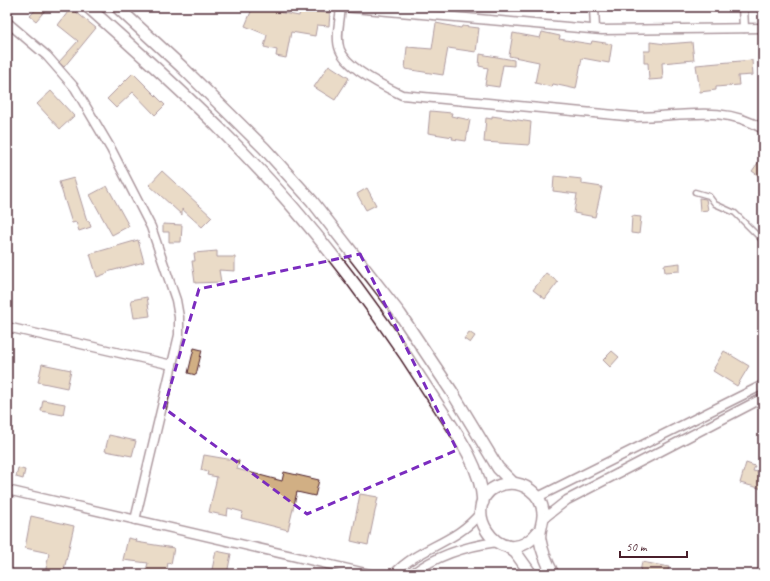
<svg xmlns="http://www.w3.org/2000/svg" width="770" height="581" font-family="Caveat,sans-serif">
  <rect width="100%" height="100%" fill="#fff"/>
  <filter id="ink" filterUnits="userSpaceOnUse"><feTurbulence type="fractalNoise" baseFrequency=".025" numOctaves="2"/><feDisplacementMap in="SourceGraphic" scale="8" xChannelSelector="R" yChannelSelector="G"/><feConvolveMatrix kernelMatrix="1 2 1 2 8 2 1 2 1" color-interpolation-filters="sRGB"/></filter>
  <g filter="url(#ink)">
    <g fill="#d1af84" stroke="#4a1f2b">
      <polygon points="38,7 48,7 36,21 30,16"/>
      <polygon points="253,7 269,7 268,10 299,16 300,9 330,13 329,26 317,25 315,36 291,32 286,58 276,56 277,50 264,47 267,35 245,26"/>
      <polygon points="71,8 96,28 64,67 59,62 78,41 58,25"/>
      <polygon points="436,23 461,28 462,26 479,28 476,52 448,48 443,75 405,69 407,47 432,49"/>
      <polygon points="542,32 560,36 559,39 591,44 592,41 612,44 609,63 582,58 576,89 553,84 552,87 535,83 539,62 509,56 513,33 540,38"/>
      <polygon points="650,42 666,44 692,42 694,60 662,63 663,79 649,80 648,63 644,63 644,51 650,51"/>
      <polygon points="480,54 514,60 514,66 503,65 499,87 485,85 488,68 479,66"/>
      <polygon points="752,60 753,75 738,76 739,85 716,87 716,90 700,92 696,65"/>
      <polygon points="329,65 349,78 335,100 314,87"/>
      <polygon points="133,73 165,105 155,115 133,92 116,108 107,99"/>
      <polygon points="51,91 74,116 60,129 37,104"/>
      <polygon points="430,111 452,113 451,116 470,120 466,141 452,139 453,137 428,133"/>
      <polygon points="492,116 531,122 529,145 484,142 486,118 492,119"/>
      <polygon points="763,156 763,179 752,171"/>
      <polygon points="162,171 212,217 202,227 182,209 182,215 149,185"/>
      <polygon points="554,176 582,179 582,184 602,187 595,217 574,213 577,194 553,191"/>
      <polygon points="74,178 87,221 89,221 91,227 79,231 76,222 72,223 59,182"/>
      <polygon points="107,186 129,226 112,235 90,195"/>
      <polygon points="367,188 376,205 366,210 357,194"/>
      <polygon points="699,198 706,199 708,210 700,211"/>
      <polygon points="632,216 641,217 639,234 631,233"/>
      <polygon points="163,224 182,225 181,242 169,242 169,232 163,232"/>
      <polygon points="138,240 144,262 107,272 108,273 97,277 90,254"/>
      <polygon points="217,251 217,257 235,257 235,271 219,270 221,282 195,283 192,261 195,261 194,253"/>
      <polygon points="680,263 680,271 665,272 664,265"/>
      <polygon points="546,273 558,282 545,299 533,290"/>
      <polygon points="147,297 150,316 134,318 131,300"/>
      <polygon points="469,332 475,336 470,343 464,339"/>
      <polygon points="194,348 202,350 196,375 188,373"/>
      <polygon points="612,351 619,357 610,367 603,360"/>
      <polygon points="724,351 749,366 737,386 713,371 715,368 714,368"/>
      <polygon points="42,364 71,370 67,388 38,382"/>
      <polygon points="43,400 65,404 63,415 41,411"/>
      <polygon points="109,435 136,441 132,456 105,451"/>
      <polygon points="204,455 239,461 237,469 282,481 284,472 319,480 315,496 297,492 288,530 241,518 243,512 228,508 227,516 209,512 217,477 207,475 208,472 201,470"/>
      <polygon points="746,463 755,466 753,471 763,473 763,489 740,483"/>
      <polygon points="18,468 25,470 23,479 16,477"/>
      <polygon points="360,494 378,497 368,545 351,541"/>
      <polygon points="31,516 74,526 63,574 45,574 49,553 25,548"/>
      <polygon points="128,538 137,540 136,542 174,548 171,564 168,563 166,574 145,574 148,563 123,560"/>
      <polygon points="216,551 231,554 227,574 211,574"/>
      <polygon points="642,562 669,567 667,574 640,572"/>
    </g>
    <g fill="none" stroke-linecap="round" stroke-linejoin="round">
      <g stroke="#4a1f2b" stroke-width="7">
        <polyline id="service" points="695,192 709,196 715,204 735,213 763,241"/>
      </g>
      <g stroke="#4a1f2b" stroke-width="11">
        <g id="minor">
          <path d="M341 7C340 20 335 38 340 50 347 68 385 87 402 95L636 117C680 117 724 104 763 129"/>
          <polyline points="342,7 602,30 763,28"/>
          <polyline points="594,7 595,29"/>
          <polyline points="743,7 744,28"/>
          <polyline points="7,22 47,56 75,88 111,149 151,227 176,300 179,317 179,335 135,520"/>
          <polyline points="7,327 172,365"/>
          <polyline points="7,490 370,574"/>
          <polyline points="538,497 763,385"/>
          <polyline points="543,519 567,500 763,398"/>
          <path d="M394 574C420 546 456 544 481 512"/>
          <path d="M412 574C437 555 466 546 497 542"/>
        </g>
      </g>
      <g stroke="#4a1f2b" stroke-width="14">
        <g id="secondary">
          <path d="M88 7C133 47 178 87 220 129 301 209 371 300 432 396 452 427 481 464 483 502"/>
          <polyline points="117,7 182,67 264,148 312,201 400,314 452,392 498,468 513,483"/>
          <path d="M539 531C500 581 451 497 504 484 523 480 542 494 543 513 544 523 538 530 540 540 542 552 547 563 553 574"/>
          <polyline points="507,546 516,553 531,574"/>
        </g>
      </g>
      <use href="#service" stroke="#fff" stroke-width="4"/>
      <use href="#minor" stroke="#fff" stroke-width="8"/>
      <use href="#secondary" stroke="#fff" stroke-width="11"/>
    </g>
  </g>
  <path d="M0 0H770V581H0ZM360 254 457 450 307 514 164 408 199 289Z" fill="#fff" fill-opacity=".55" fill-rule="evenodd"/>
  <path fill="none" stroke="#7b2cbf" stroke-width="3" stroke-dasharray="8 5" stroke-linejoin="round" d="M360 254 457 450 307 514 164 408 199 289Z"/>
  <rect width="770" height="581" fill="none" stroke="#fff" stroke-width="24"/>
  <rect x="12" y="12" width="746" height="557" fill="none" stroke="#4a1f2b" stroke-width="1.5" filter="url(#ink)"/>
  <path d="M620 551v6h67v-6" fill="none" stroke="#4a1f2b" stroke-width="2"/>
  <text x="626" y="551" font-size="12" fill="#4a1f2b" stroke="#ffffff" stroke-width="3" paint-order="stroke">50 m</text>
</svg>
